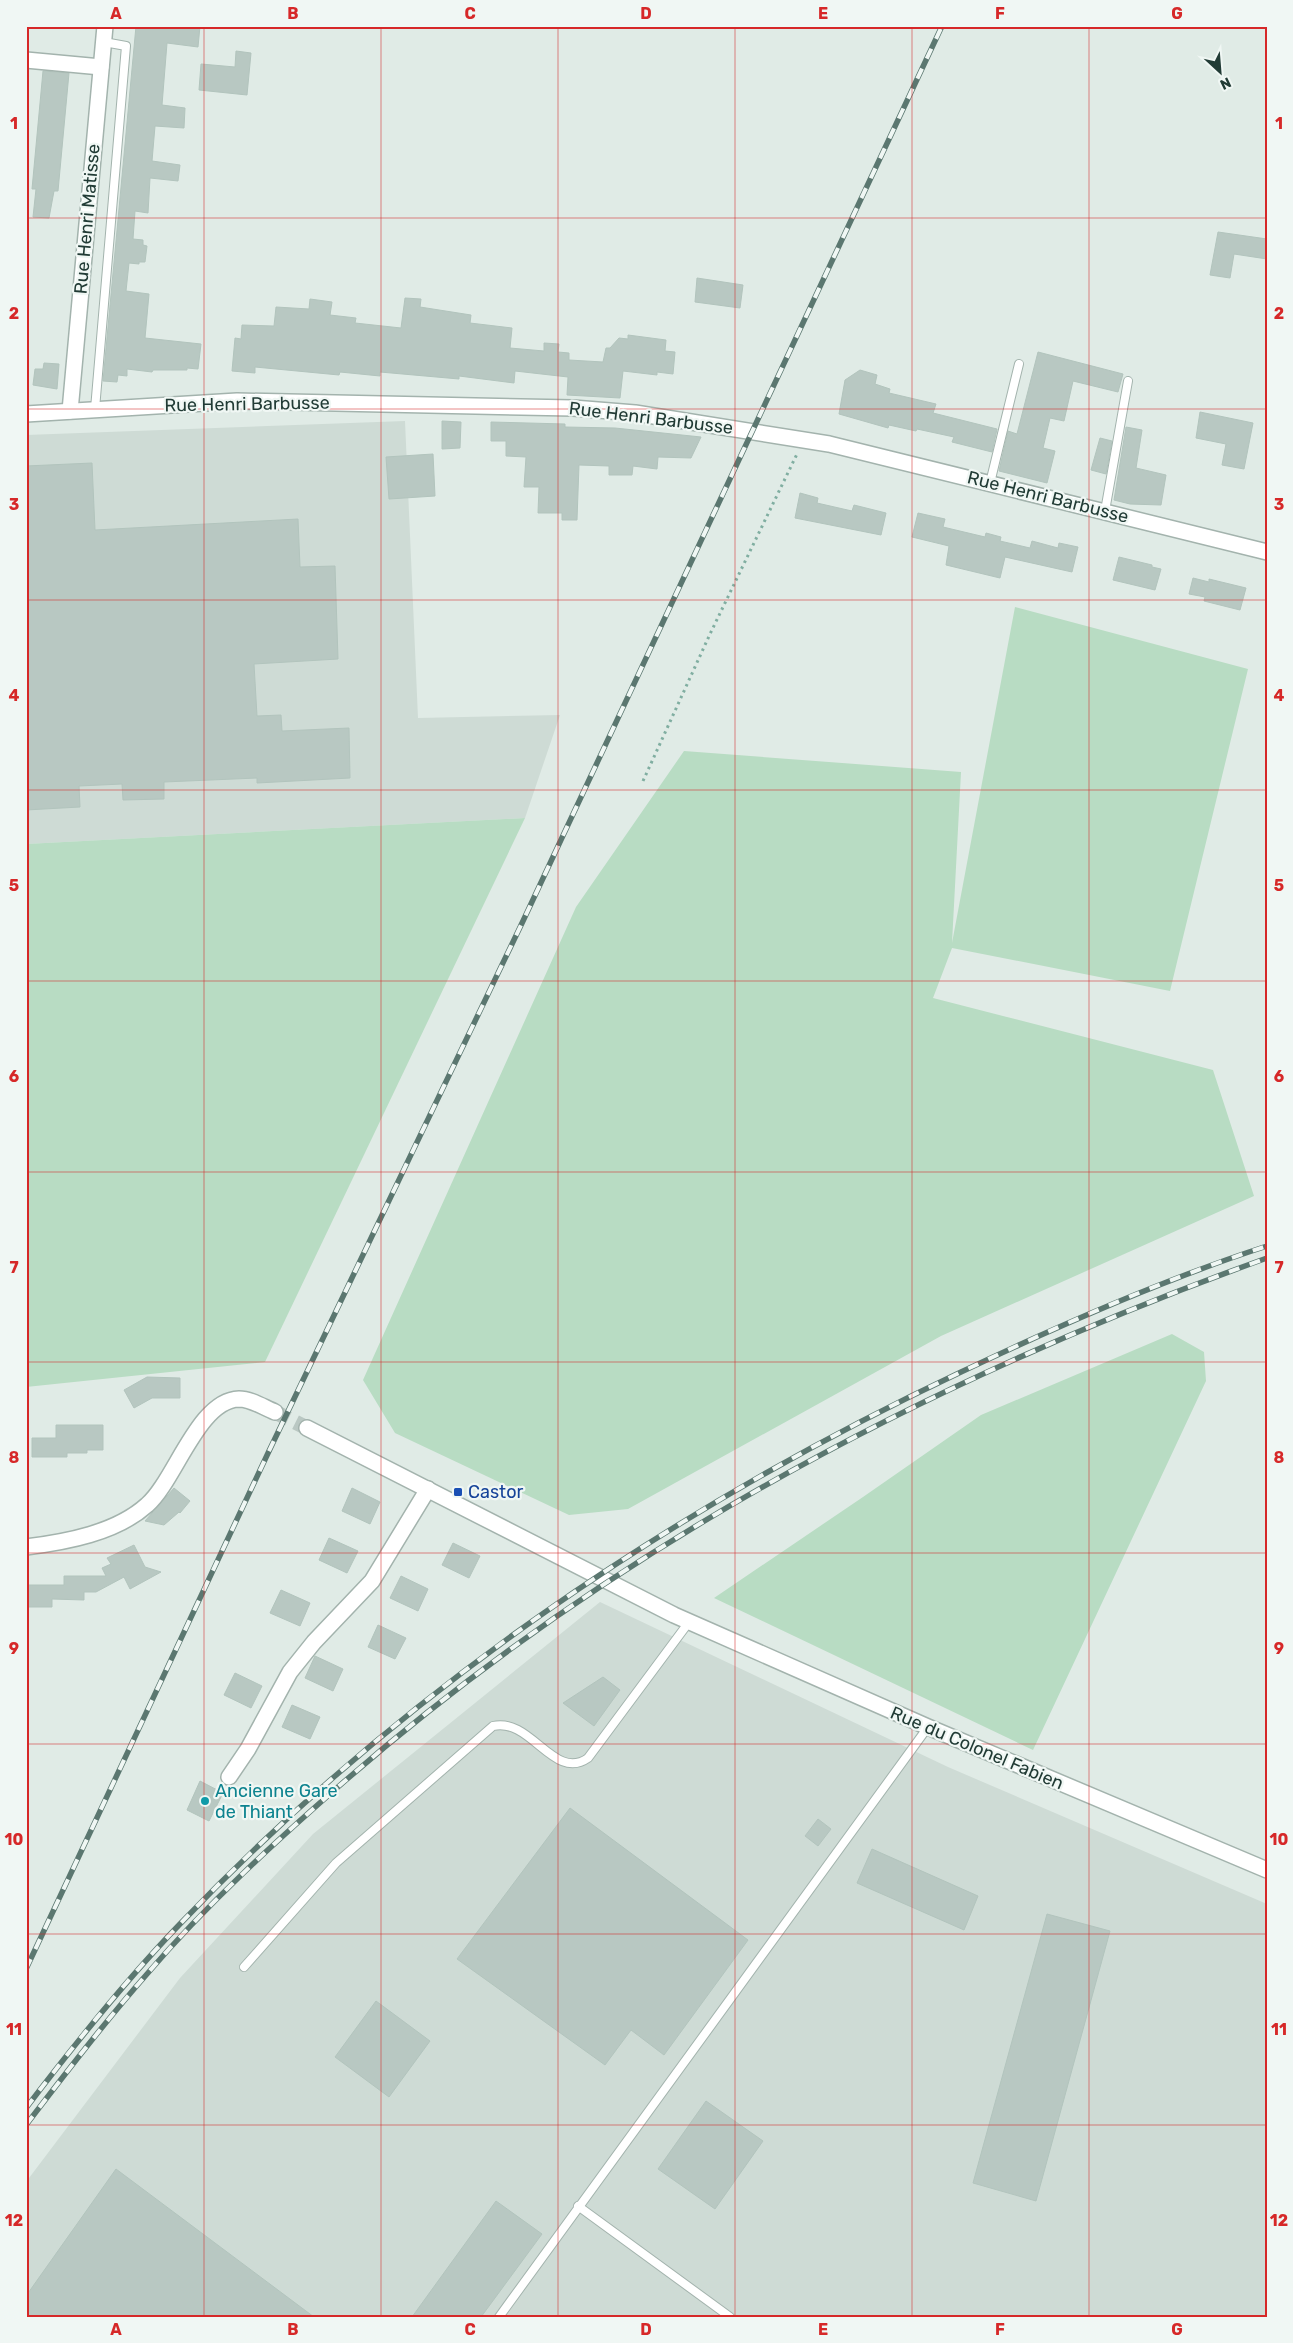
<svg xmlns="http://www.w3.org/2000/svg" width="1293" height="2343" font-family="Rubik,sans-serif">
  <rect width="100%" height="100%" fill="#e0ebe6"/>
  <g fill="#cedbd5">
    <polygon points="405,421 418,718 560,715 525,818 26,844 26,435"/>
    <polygon points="600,1602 948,1767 1267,1904 1267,2317 26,2317 26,2182 180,1978 313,1834"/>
  </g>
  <g fill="#b8dcc3">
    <polygon points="1015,607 1248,669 1170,991 952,948 933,998 1213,1070 1254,1196 941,1336 628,1509 569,1515 395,1433 363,1380 576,907 684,751 961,772 952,943"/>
    <polygon points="525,818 265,1362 26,1387 26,844"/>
    <polygon points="1172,1334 1204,1352 1206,1381 1033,1750 714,1598 863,1497 981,1415"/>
  </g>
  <g fill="#b8c8c2" stroke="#b2c4bd">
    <polygon points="136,26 200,26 198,47 167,43 162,105 185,108 184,128 155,126 152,161 180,165 178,181 150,178 148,213 135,211 133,239 143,240 143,245 147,246 145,262 139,262 139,264 129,263 126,291 149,294 145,338 201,344 198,369 187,368 187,370 153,370 152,372 127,369 127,376 118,375 117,382 103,381"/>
    <polygon points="236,51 251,53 247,95 199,90 201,64 235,67"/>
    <polygon points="43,71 69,73 58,191 54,191 49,218 33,217 36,189 32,189"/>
    <polygon points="1218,232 1267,239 1267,259 1234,254 1230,278 1210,275"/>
    <polygon points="697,278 743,285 740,308 695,302"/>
    <polygon points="405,298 421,299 420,307 471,315 470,323 512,328 510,348 544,351 544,343 559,344 558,352 569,353 569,360 603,362 606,348 610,348 619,338 628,339 628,335 666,340 665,351 675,352 673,374 657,372 657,375 623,371 620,398 567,395 568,377 515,371 514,383 459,376 459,379 380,372 380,376 340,372 339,375 255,367 255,373 232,371 235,338 241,339 242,325 274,326 276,307 309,309 310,299 332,302 330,315 356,318 355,323 401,328"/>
    <polygon points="1038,352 1123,374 1118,392 1073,381 1064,421 1050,418 1043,448 1055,451 1047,483 999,471 1008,431 1017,434"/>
    <polygon points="44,363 59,364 57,389 33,385 35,369 43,369"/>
    <polygon points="860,370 877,375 875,384 890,389 889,393 936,404 933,413 997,429 992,452 952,442 954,437 917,429 916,431 889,425 888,428 839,414 845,380"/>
    <polygon points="1200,412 1253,423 1244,469 1222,465 1226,444 1196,438"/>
    <polygon points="442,421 461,422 460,448 442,449"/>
    <polygon points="491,422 565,424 565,427 615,428 701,437 691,458 658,457 657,469 633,466 632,475 609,475 609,466 579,465 577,520 562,520 562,513 538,513 539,487 524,487 526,457 506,456 506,441 491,441"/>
    <polygon points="1126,427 1142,430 1136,468 1166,475 1161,505 1130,504 1114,500"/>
    <polygon points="1100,438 1112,441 1106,474 1091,470"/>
    <polygon points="433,454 435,496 389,499 386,457"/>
    <polygon points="92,463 95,530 298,519 300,567 335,566 338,659 254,664 257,716 281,715 282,731 349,728 350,778 257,783 257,778 164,782 164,799 123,800 122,784 79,786 80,807 26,810 26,466"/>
    <polygon points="800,493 818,498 817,503 852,511 854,505 886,513 881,535 795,518"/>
    <polygon points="918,513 945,519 943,527 985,537 986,533 1001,537 1000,541 1030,548 1032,541 1058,548 1059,543 1078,547 1072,572 1005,557 1000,578 946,565 949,546 912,537"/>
    <polygon points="1119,557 1152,565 1152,567 1161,569 1155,590 1113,580"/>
    <polygon points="1193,578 1209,582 1209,579 1246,588 1240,610 1204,601 1205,597 1189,594"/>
    <polygon points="147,1377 180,1378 180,1398 152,1398 134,1408 124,1390"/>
    <polygon points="56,1425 103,1425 103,1450 87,1450 87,1453 67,1453 67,1457 32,1457 32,1438 56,1438"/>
    <polygon points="174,1488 190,1501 180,1513 179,1512 164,1525 145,1521"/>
    <polygon points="352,1488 380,1502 370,1524 342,1511"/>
    <polygon points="329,1538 358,1551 347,1573 319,1560"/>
    <polygon points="453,1543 480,1556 469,1578 442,1565"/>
    <polygon points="134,1545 145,1567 161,1572 130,1589 124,1577 96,1592 84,1592 84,1600 52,1599 52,1607 26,1607 26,1585 64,1585 64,1576 106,1576 102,1568 111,1564 107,1558"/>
    <polygon points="401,1576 428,1589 418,1611 390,1598"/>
    <polygon points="281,1590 310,1603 300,1626 270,1613"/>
    <polygon points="378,1625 406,1638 395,1659 368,1647"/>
    <polygon points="315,1656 343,1669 333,1691 305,1678"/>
    <polygon points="235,1673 262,1686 251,1708 224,1695"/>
    <polygon points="603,1677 620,1690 594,1726 563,1703"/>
    <polygon points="292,1705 320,1717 310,1739 282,1727"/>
    <polygon points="200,1781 223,1793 209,1821 187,1810"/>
    <polygon points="570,1808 748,1940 664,2055 631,2030 605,2065 457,1959"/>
    <polygon points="818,1819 831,1829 818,1846 805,1836"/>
    <polygon points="872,1849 978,1896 964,1930 857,1883"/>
    <polygon points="1047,1914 1110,1931 1036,2201 973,2183"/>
    <polygon points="376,2001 430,2041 389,2097 335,2057"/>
    <polygon points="706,2101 763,2141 715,2209 658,2169"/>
    <polygon points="116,2169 314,2317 26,2317 26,2296"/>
    <polygon points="496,2201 542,2234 481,2317 412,2317"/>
  </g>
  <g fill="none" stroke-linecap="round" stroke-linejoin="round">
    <polyline stroke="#bac8c3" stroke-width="15" stroke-dasharray="15 8" stroke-linecap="butt" points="275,1412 307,1428"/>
    <g stroke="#a3b3ad" stroke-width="10">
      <g id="service">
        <polyline points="95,409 126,46 104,42"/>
        <polyline points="990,483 1019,364"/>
        <polyline points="1105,511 1128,381"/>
        <path d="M244 1967 336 1863 493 1726C531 1717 554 1782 588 1758L689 1622"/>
        <polyline points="578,2206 730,2317"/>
        <polyline points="499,2317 928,1727"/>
      </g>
    </g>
    <g stroke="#a3b3ad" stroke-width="18">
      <g id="minor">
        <polyline points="26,60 101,67"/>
        <polyline points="70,411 105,26"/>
        <polyline points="229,1777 248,1749 290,1672 314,1642 372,1581 428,1489"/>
      </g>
    </g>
    <g stroke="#a3b3ad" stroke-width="18">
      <g id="tertiary">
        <polyline points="26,414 237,401 573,408 635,413 829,444 1267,552"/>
        <polyline points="307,1428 674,1615 928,1727 1267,1870"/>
        <path d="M26 1547C66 1542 116 1533 147 1505 175 1481 198 1400 239 1399 251 1399 263 1407 275 1412"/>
      </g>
    </g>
    <polyline stroke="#80aea1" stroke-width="3" stroke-dasharray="2.5 4" stroke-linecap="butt" points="643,781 710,634 797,454"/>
    <use href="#service" stroke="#fff" stroke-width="8"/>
    <use href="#minor" stroke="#fff" stroke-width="15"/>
    <use href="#tertiary" stroke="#fff" stroke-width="15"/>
    <g stroke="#5b7770" stroke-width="5.5">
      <g id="rail">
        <polyline points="26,1969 269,1451 523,921 942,26"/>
        <path d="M26 2108C74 2045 124 1982 179 1925 401 1692 671 1509 961 1372 1060 1325 1162 1280 1267 1246"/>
        <path d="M26 2125C65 2074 104 2023 147 1974 207 1904 276 1841 346 1780 615 1546 932 1378 1267 1258"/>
      </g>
    </g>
    <use href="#rail" stroke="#f0f7f4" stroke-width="4" stroke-dasharray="11" stroke-linecap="butt"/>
  </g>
  <path fill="none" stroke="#d62828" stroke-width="1" stroke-opacity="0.55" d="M204 26V2317M381 26V2317M558 26V2317M735 26V2317M912 26V2317M1089 26V2317M26 218H1267M26 409H1267M26 600H1267M26 790H1267M26 981H1267M26 1172H1267M26 1362H1267M26 1553H1267M26 1744H1267M26 1934H1267M26 2125H1267"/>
  <rect fill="#1a4fb4" stroke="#f0f7f4" stroke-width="2" x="453" y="1487" width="10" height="10" rx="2.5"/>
  <circle fill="#0f9aa8" stroke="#f0f7f4" stroke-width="2" cx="205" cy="1801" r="5"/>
  <g text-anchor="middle" stroke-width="4.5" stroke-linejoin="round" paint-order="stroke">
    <g font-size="18" fill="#213b35" stroke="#f0f7f4">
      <text transform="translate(87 219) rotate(-85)" y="6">Rue Henri Matisse</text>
      <text transform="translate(247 404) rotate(-1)" y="6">Rue Henri Barbusse</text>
      <text transform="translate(651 418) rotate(7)" y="6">Rue Henri Barbusse</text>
      <text transform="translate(1048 497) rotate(14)" y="6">Rue Henri Barbusse</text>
      <text transform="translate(977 1748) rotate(23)" y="6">Rue du Colonel Fabien</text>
    </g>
    <g font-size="18" fill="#164399" stroke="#f0f7f4" text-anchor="start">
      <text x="468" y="1498">Castor</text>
    </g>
    <g font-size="18" fill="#0d838f" stroke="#f0f7f4" text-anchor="start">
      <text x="215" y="1797">Ancienne Gare<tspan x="215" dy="21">de Thiant</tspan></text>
    </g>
  </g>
  <rect width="1293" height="2343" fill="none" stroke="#f0f7f4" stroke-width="55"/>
  <g transform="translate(1220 72) rotate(154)" stroke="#f0f7f4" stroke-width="4" paint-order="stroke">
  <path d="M0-4L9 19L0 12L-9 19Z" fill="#213b35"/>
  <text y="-8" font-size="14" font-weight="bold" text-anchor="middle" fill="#213b35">N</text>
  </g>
  <rect x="28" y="28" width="1238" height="2288" fill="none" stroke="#d62828" stroke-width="2"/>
  <g font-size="16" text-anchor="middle" font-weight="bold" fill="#d62828">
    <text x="116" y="19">A</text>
    <text x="293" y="19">B</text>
    <text x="470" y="19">C</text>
    <text x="646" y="19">D</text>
    <text x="823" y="19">E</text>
    <text x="1000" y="19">F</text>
    <text x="1177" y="19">G</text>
    <text x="14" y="129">1</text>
    <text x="1279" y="129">1</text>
    <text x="14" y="319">2</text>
    <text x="1279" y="319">2</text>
    <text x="14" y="510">3</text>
    <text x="1279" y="510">3</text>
    <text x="14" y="701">4</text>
    <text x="1279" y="701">4</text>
    <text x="14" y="891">5</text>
    <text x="1279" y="891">5</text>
    <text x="14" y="1082">6</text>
    <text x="1279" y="1082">6</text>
    <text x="14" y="1273">7</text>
    <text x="1279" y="1273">7</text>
    <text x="14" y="1463">8</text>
    <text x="1279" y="1463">8</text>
    <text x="14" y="1654">9</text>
    <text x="1279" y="1654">9</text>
    <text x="14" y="1845">10</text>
    <text x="1279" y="1845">10</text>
    <text x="14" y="2035">11</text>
    <text x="1279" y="2035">11</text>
    <text x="14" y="2226">12</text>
    <text x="1279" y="2226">12</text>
    <text x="116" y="2335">A</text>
    <text x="293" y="2335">B</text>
    <text x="470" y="2335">C</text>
    <text x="646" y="2335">D</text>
    <text x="823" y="2335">E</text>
    <text x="1000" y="2335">F</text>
    <text x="1177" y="2335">G</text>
  </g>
</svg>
